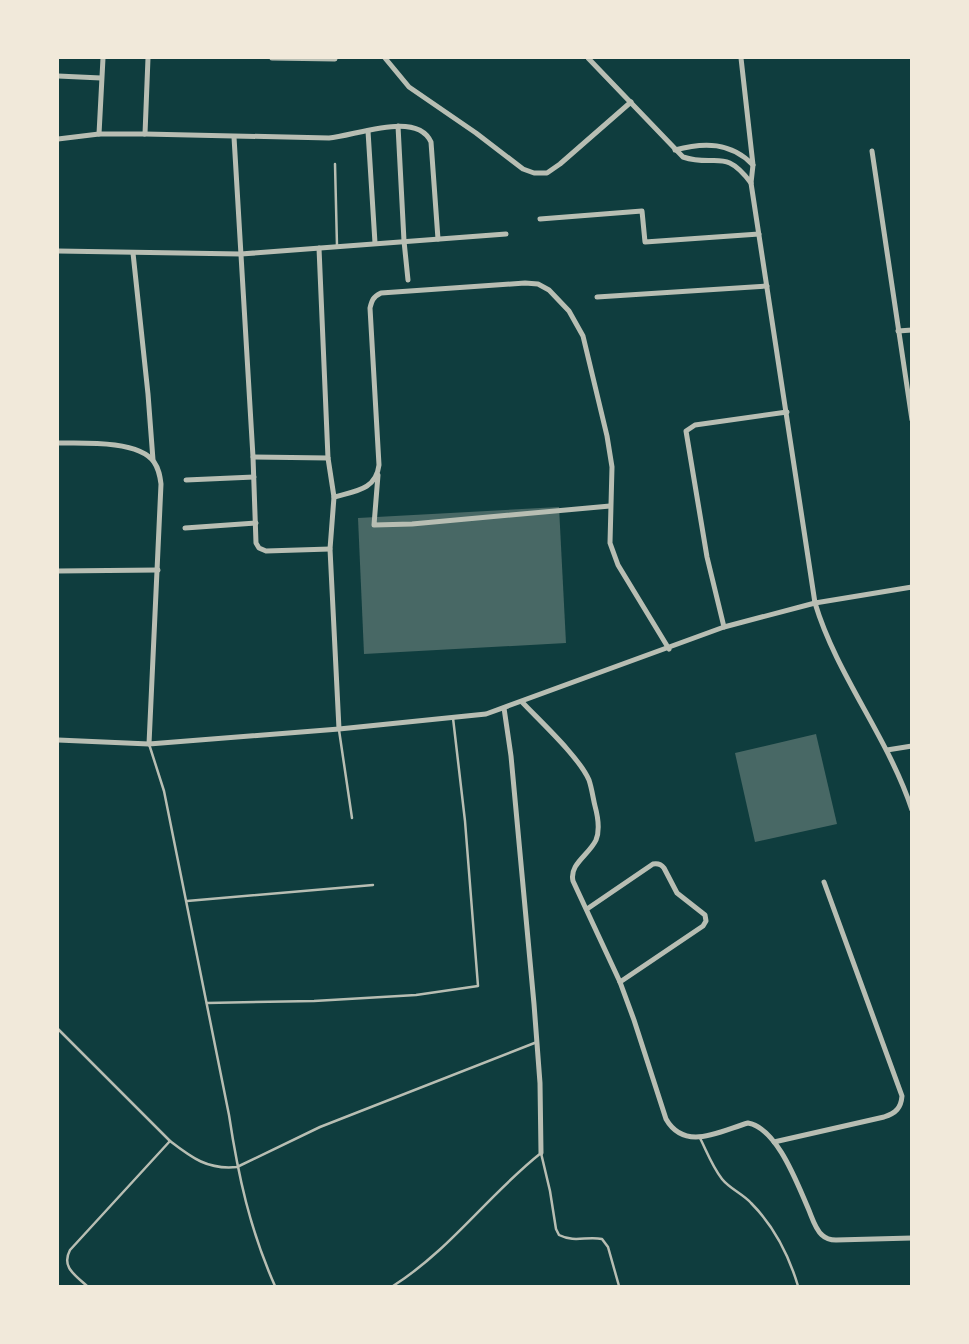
<svg xmlns="http://www.w3.org/2000/svg" width="969" height="1344" font-family="'Fira Sans',sans-serif">
  <rect width="100%" height="100%" fill="#0f3d3e"/>
  <g fill="#486865">
    <polygon points="559,507 566,643 364,654 358,518"/>
    <polygon points="816,734 837,824 755,842 735,753"/>
  </g>
  <g fill="none" stroke-linecap="round" stroke-linejoin="round">
    <g stroke="#b8beb3" stroke-width="2.5">
      <polyline points="335,164 337,246"/>
      <polyline points="339,730 352,818"/>
      <path d="M149 744 164 791 229 1115C238 1175 250 1230 275 1286"/>
      <polyline points="187,901 373,885"/>
      <polyline points="207,1003 314,1001 416,995 478,986 465,821 453,718"/>
      <path d="M58 1029 170 1141C192 1158 208 1170 237 1167L320 1127 537 1042"/>
      <path d="M700 1138C707 1152 712 1166 722 1179 730 1189 743 1194 751 1203 774 1226 789 1256 798 1286"/>
      <path d="M87 1286C75 1275 61 1267 70 1250L170 1141"/>
      <path d="M393 1286C450 1250 489 1194 541 1153L550 1191 556 1229 559 1235C575 1243 586 1236 602 1239L608 1247 619 1286"/>
    </g>
    <g stroke="#b8beb3" stroke-width="5">
      <polyline points="272,58 335,59"/>
      <polyline points="385,58 409,87 476,133 523,169 534,173 547,173 560,164 631,102"/>
      <path d="M588 58 683 157C717 168 724 147 751 183"/>
      <path d="M741 58 753 165 751 183 815 603C837 676 888 737 912 810"/>
      <polyline points="58,76 101,78"/>
      <polyline points="398,126 404,241 408,280"/>
      <polyline points="368,131 375,243"/>
      <polyline points="99,134 103,58"/>
      <polyline points="145,134 148,58"/>
      <polyline points="234,137 253,457 256,543 259,548 266,551 330,549"/>
      <path d="M58 139 99 134H145L329 138C355 136 417 110 431 142L438 239"/>
      <path d="M675 150C704 142 731 142 753 165"/>
      <polyline points="872,151 912,420"/>
      <polyline points="540,219 642,211 645,242 759,234"/>
      <polyline points="319,248 328,458 334,497 330,549 339,729"/>
      <polyline points="58,251 241,254 506,234"/>
      <polyline points="133,253 148,394 153,460"/>
      <polyline points="597,297 767,286"/>
      <polyline points="898,331 912,330"/>
      <path d="M58 443C82 443 139 440 154 462 159 469 160 476 161 484L149 744"/>
      <polyline points="253,457 328,458"/>
      <polyline points="378,475 374,525 412,524 610,506"/>
      <polyline points="186,480 254,477"/>
      <path d="M334 497C355 491 376 490 379 465L370 308C372 300 373 297 381 293L525 283 538 284 549 290 569 311 583 336 607 436 612 467 610 543 618 565 669 649"/>
      <polyline points="185,528 256,523"/>
      <polyline points="58,571 158,570"/>
      <polyline points="724,627 707,557 686,431 695,425 787,412"/>
      <path d="M522 702C541 722 579 757 589 780 592 789 593 798 595 806 598 817 600 830 596 840 589 855 569 864 573 881L620 982 634 1020 666 1119C685 1152 720 1131 748 1123 777 1128 797 1183 808 1208 812 1217 815 1229 822 1235 826 1239 831 1240 836 1240L912 1238"/>
      <polyline points="504,708 511,756 534,1004 540,1083 541,1153"/>
      <polyline points="58,740 149,744 339,729 486,714 724,627 815,603 912,587"/>
      <polyline points="887,750 912,746"/>
      <path d="M587 909 653 864C658 863 661 864 664 868L677 893 705 915 706 921 703 926 620 982"/>
      <path d="M774 1142 884 1117C896 1113 901 1108 902 1096L824 882"/>
    </g>
  </g>
  <rect width="969" height="1344" fill="none" stroke="#f1e9da" stroke-width="118"/>
</svg>
